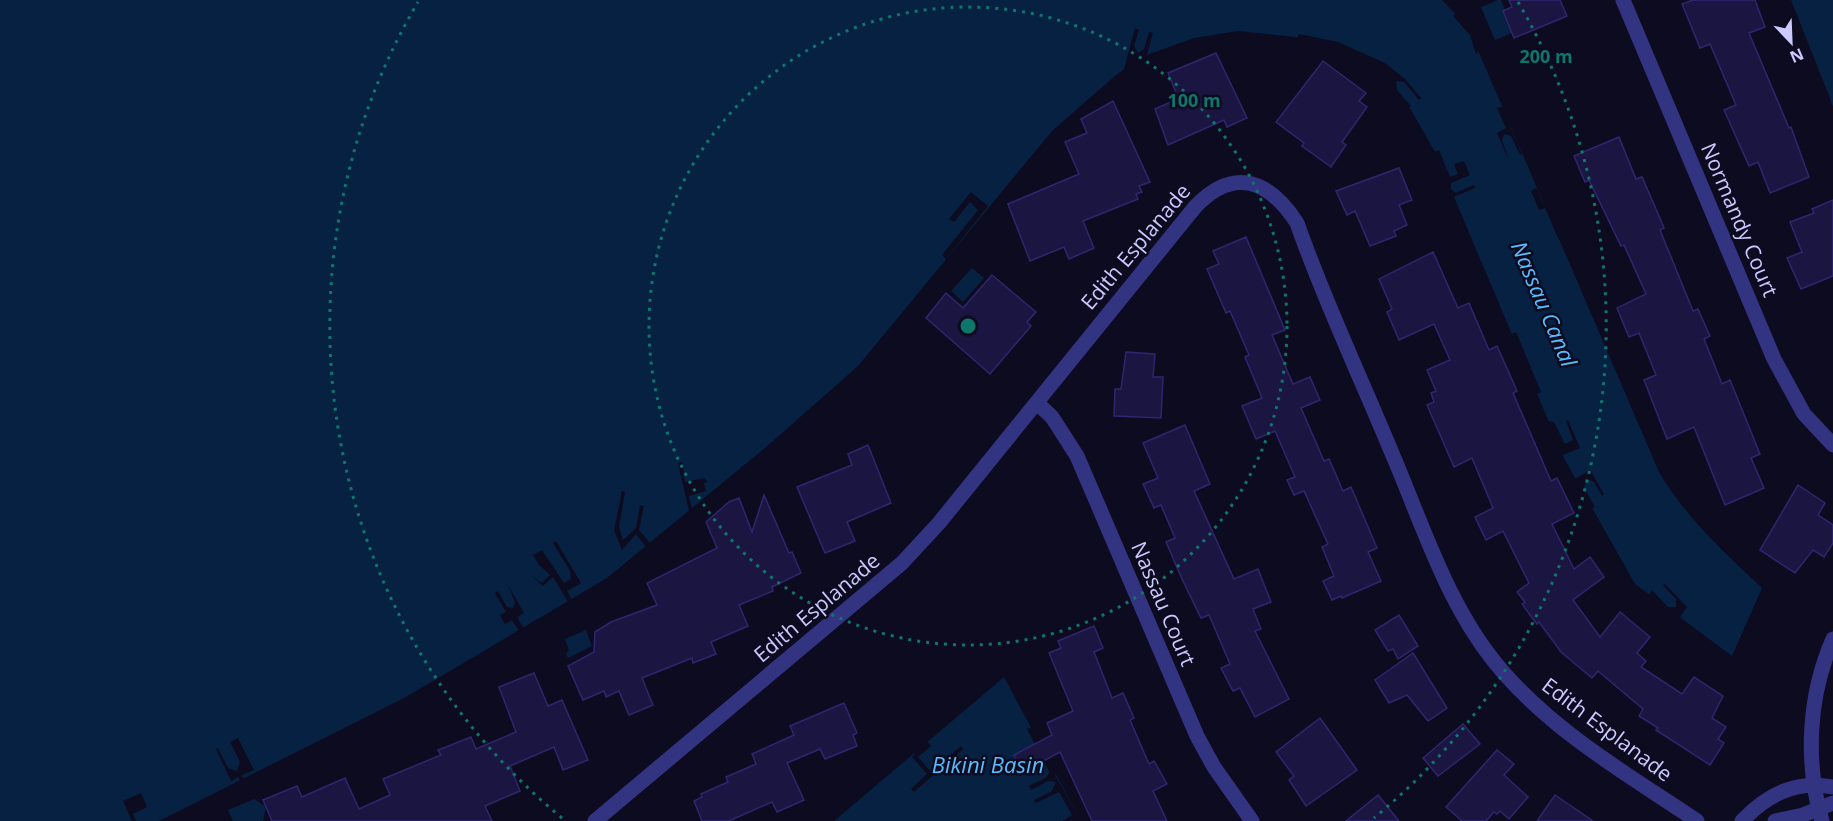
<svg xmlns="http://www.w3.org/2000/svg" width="1833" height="821" font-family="'Open Sans',sans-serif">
  <rect width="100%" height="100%" fill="#0d0b1f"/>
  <g fill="#072142">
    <path d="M0 0H1442L1468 27 1659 472C1686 518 1724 552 1762 588L1732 656 1635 584 1565 460 1435 152 1411 110 1377 72 1325 45 1295 37 1238 31 1194 38 1144 56 1116 75 1052 131 858 366 765 448 607 578 406 697 159 821H0Z"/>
    <polygon points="1498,0 1501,0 1505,10 1503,12 1512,33 1495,40 1481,7"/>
    <polygon points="1791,0 1833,0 1833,107 1828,93"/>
    <polygon points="972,268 984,278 963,302 951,291"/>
    <polygon points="586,630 592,646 568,658 566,654 569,650 565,639"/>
    <polygon points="1004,677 1081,821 834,821"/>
    <polygon points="254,799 266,807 263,821 233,821 228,810"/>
  </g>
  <g fill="#0d0b1f">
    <polygon points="1458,12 1470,25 1481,49 1476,54 1470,35 1453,16"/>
    <polygon points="1135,28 1139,30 1134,46 1138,53 1144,49 1149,32 1153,33 1146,58 1127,70 1124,69"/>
    <polygon points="1299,34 1338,42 1385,63 1405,79 1421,98 1419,100 1404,82 1396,81 1397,90 1411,106 1409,108 1377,72 1325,46 1297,38"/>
    <polygon points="1502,107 1505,107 1513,125 1510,126 1522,154 1520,155 1511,136 1504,134 1502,140 1509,161 1497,133 1506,128 1497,108"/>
    <polygon points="1439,150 1450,177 1458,174 1454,164 1464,161 1470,175 1451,183 1451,189 1455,193 1474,185 1475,188 1451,198 1440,171 1443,170 1435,152"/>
    <polygon points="1537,188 1543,204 1546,203 1548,207 1561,237 1558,238 1545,208 1539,210 1531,191"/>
    <polygon points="971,192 988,206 946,259 942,255 978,210 970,202 954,222 949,219"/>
    <polygon points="1516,332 1541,392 1537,394 1519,359 1521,357 1512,334"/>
    <polygon points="1568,420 1580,448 1563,455 1548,426 1550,425 1548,421 1554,422 1565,444 1573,440 1566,421"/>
    <polygon points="682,462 685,482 705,478 707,482 704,483 706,491 689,496 692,509 689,511 678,463"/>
    <polygon points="1590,470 1604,494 1602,496 1594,482 1586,479 1584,488 1595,507 1589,510 1575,479"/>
    <polygon points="622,491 625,492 619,527 623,540 636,528 640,505 644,506 639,530 650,543 646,547 636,534 622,550 614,530"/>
    <polygon points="556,541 581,583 567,591 572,600 568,602 553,577 543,586 531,575 542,583 550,575 539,565 533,555 542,550 564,583 571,579 570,571 553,543"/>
    <polygon points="1665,584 1687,607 1680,617 1665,607 1663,609 1649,595 1652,590 1668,607 1676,607 1676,599 1663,585"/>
    <polygon points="508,585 524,613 517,617 524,629 519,631 512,620 505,624 500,615 506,612 495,593 498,591 507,607 513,608 515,602"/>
    <polygon points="1032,727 1047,759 1049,758 1058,773 1055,775 1081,821 1062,821 1072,815 1059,792 1036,803 1034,800 1052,791 1056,782 1048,781 1031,790 1029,786 1047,777 1049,772 1042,756 1034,759 1037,765 1023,772 1014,755 1038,750 1027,729"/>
    <polygon points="238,738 254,770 242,775 244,780 241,782 238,777 231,781 216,749 218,748 228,768 237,771 240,762 230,742"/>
    <polygon points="926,740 931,746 918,757 931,772 961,746 963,749 914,792 911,789 927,774 912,757 915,754 913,751"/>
    <polygon points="141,793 147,807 133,814 136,821 132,821 123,801"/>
  </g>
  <g fill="#1b1542" stroke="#2f266f" stroke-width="1.5">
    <polygon points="1509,0 1560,0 1567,16 1514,38 1503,11 1512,7"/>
    <polygon points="1693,0 1755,0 1765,27 1749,33 1789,128 1791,127 1809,177 1770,193 1758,162 1749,166 1724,110 1736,105 1710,44 1700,48 1682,4"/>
    <polygon points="1216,53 1247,118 1227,127 1224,120 1168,145 1155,109 1171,102 1170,98 1177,95 1168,73"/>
    <polygon points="1323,61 1366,93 1359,101 1367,107 1342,142 1346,145 1331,167 1302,146 1304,143 1276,122"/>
    <polygon points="1113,101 1150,182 1139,186 1142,192 1136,194 1138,199 1083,221 1094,248 1069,259 1064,247 1030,261 1008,204 1079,174 1065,142 1087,133 1081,119"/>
    <polygon points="1619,137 1636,179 1642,177 1656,209 1664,228 1660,230 1693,311 1698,309 1705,325 1710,336 1704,339 1722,384 1730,380 1760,454 1751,458 1764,488 1725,505 1694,427 1667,439 1644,380 1656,375 1639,333 1629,337 1617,308 1646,294 1624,245 1621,246 1589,180 1585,182 1574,156"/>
    <polygon points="1399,168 1412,200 1399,205 1407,225 1394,231 1396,236 1370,246 1355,211 1347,215 1336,191"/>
    <polygon points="1833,200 1833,276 1801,289 1787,258 1802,252 1790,222 1814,213 1812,209"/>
    <polygon points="1246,237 1285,330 1272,335 1293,384 1310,377 1320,400 1301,408 1324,461 1329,459 1343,491 1351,487 1377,548 1368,552 1381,581 1342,598 1341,596 1332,600 1323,581 1334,576 1322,547 1328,544 1304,491 1294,495 1287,480 1295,477 1275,431 1256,439 1242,406 1262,398 1245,357 1249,355 1230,311 1226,313 1207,269 1219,264 1213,251"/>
    <polygon points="1433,252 1458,308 1469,303 1489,350 1497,346 1517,391 1513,393 1551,481 1557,478 1574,513 1552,524 1574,569 1590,557 1604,577 1573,600 1600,637 1620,612 1650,637 1637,653 1646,661 1641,667 1682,694 1694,677 1723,696 1712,718 1726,727 1718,739 1724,743 1710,765 1656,730 1658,728 1639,716 1643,709 1598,671 1592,678 1561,652 1539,622 1537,624 1522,604 1525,602 1517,592 1529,583 1503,531 1486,540 1475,517 1493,508 1472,458 1454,467 1427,405 1434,402 1431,393 1436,391 1427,370 1450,360 1434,324 1399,340 1387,312 1392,309 1379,279"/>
    <polygon points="992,275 1036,312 1027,322 1031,326 990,374 926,318 946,293 963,308"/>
    <polygon points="1126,352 1155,354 1153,377 1163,377 1161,418 1114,416 1115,389 1121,389"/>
    <polygon points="1185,425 1210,484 1194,491 1234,579 1258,569 1271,602 1253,609 1261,629 1255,631 1289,699 1255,717 1240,688 1233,691 1221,668 1230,664 1209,615 1201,618 1182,579 1166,542 1175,538 1161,505 1154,508 1143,484 1158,478 1143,443"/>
    <polygon points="868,445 891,503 847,522 855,541 825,553 797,487 852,465 848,454"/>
    <polygon points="1798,485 1825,503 1818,515 1833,525 1833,543 1824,557 1813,550 1795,573 1760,550"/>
    <polygon points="764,495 789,553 792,552 801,573 772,587 773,591 739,605 748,626 711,642 716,654 693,663 692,658 642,678 653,705 629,715 619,691 606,697 604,691 583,700 568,666 594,652 595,632 611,622 657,605 647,583 717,548 706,522 729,502 739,498 752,532"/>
    <polygon points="1399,615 1418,646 1398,659 1393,649 1388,651 1375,630"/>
    <polygon points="1094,626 1103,648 1094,652 1112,698 1123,693 1134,718 1130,720 1149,764 1154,761 1167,784 1153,791 1167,821 1092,821 1060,752 1023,772 1014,755 1052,735 1047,723 1073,711 1049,653 1061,648 1058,641"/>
    <polygon points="1413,653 1447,708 1428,721 1407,695 1389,703 1375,680"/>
    <polygon points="534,673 548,706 562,700 588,760 563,770 554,747 510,766 520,791 485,806 492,821 272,821 263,800 297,786 302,797 345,778 359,809 390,795 383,779 441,755 438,750 471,737 476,749 516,732 499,687"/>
    <polygon points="844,703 857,733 853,735 857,746 825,759 820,749 787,763 804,800 777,812 772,802 729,821 702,821 694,801 702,797 701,794 728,782 726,777 756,764 752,754 794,735 790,726"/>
    <polygon points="1320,718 1357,770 1306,806 1289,780 1294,776 1276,752"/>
    <polygon points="1463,724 1480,744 1438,776 1423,758"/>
    <polygon points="1497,750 1514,764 1504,775 1528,797 1509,819 1500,811 1497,814 1494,812 1486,821 1462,821 1446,807"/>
    <polygon points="1378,795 1399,821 1346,821"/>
    <polygon points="1555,795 1593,821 1537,821"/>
  </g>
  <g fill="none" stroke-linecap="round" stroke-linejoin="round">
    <g stroke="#323482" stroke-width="15">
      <polyline points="1623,0 1774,359 1804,414 1833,445"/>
      <polyline points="1037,403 1052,417 1077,456 1197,736 1214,767 1252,821"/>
      <path d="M595 821 902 563 939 523 1195 207C1234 166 1269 180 1297 223 1325 303 1362 380 1394 458 1425 531 1450 612 1503 672 1557 734 1630 776 1697 821"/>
      <path d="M1742 821C1768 794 1796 780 1833 787"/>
      <polyline points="1775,821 1803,815 1833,803"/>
      <path d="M1822 821C1805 762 1808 696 1833 639"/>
    </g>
  </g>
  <g fill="none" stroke="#0f766e" stroke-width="3" stroke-dasharray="3 6">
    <circle cx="968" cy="326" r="319"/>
    <path d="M562 818A638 638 0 0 1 418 2M1518 2A638 638 0 0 1 1374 818"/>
  </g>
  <g text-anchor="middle" stroke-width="5" stroke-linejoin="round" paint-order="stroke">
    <g font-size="21" fill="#cbc9ff" stroke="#0d0b1f">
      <text transform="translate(1739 220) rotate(67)" y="7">Normandy Court</text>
      <text transform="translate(1136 247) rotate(-50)" y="7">Edith Esplanade</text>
      <text transform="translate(1163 604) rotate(67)" y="7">Nassau Court</text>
      <text transform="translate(817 608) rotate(-40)" y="7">Edith Esplanade</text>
      <text transform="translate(1607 730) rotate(37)" y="7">Edith Esplanade</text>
    </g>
    <g font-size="22" font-style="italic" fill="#57bdff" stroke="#0d0b1f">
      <text transform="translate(1544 304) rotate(67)" y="8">Nassau Canal</text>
      <text x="988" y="773">Bikini Basin</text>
    </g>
  </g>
  <circle cx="968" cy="326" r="9" fill="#0f766e" stroke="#0d0b1f" stroke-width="3"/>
  <g font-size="18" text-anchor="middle" font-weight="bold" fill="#0f766e" stroke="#0d0b1f" stroke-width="5" stroke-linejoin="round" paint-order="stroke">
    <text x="1546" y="63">200 m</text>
    <text x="1194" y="107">100 m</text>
  </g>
  <g transform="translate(1791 42) rotate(157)" stroke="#0d0b1f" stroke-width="4.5" paint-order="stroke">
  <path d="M0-4.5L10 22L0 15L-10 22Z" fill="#cbc9ff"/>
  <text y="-9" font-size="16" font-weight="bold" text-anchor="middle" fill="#cbc9ff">N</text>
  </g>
</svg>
